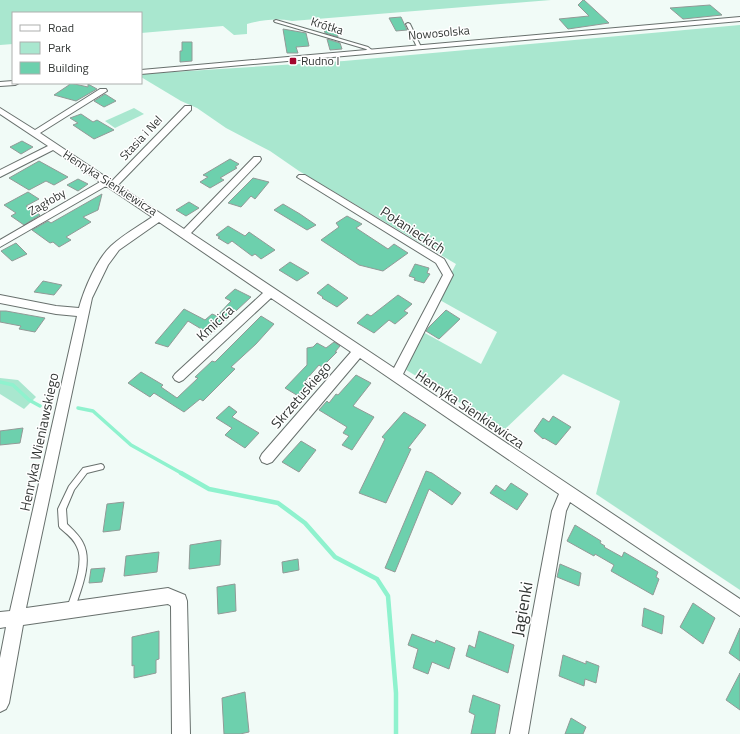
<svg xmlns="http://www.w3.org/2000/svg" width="740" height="734" font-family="'Titillium Web',sans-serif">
  <rect width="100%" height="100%" fill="#f1fbf7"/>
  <g fill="#a9e7cf">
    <path d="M0 0H551L292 21C277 18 262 20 247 24V34L234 35 223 26 141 33V13H13V44L0 45Z"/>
    <polygon points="740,25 740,590 596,494 620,401 563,374 503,431 459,402 403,368 423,332 481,364 497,332 438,299 456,264 299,171 270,151 226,128 197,108 181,101 141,77 141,74 344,61"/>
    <polygon points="134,108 144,114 115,128 105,121"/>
    <polygon points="0,378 18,380 36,397 24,409 0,394"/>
  </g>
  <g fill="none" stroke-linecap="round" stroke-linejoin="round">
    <g stroke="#8ff2ce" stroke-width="3.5">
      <polyline points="0,382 13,385 29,400 40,406"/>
      <polyline points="78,408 93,411 131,445 183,474"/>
    </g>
    <polyline stroke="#8ff2ce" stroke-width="4.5" points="181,473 209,489 278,503 305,523 335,557 377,579 388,596 396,693 396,734"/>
  </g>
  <g fill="#6dd0ad" stroke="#929a97">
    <polygon points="583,0 584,0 609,23 568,29 559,19 589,16 578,5"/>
    <polygon points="710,5 722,15 683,19 670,8"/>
    <polygon points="401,17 407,30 396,31 389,18"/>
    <polygon points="336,28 338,37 325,33 324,29"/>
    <polygon points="283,29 306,33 309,46 296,47 298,53 287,53"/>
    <polygon points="327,39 340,43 342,49 330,50"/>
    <polygon points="182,42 192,42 192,61 180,62 180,51 182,51"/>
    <polygon points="70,83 88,87 88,84 97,89 76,101 54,95 69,85"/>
    <polygon points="105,94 116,101 104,107 94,101"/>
    <polygon points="81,114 93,122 97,120 114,130 94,139 73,125 78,123 70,118"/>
    <polygon points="22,141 33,147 21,154 10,147"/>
    <polygon points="230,159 239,164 235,167 237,168 220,178 224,180 210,188 200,182 208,177 203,175"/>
    <polygon points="39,161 68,177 54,185 46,181 29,190 9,178"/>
    <polygon points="253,178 269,182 255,199 251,196 241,207 228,203"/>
    <polygon points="78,179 88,184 78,191 67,185"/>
    <polygon points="28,192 39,199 26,206 40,215 24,225 11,216 16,213 4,205"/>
    <polygon points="102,194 98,210 83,217 91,222 66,237 71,240 59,247 53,242 50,243 32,230 48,221 51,223"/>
    <polygon points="189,202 199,208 186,216 176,210"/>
    <polygon points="283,204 300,214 316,225 307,230 274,210"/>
    <polygon points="347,216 362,224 356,228 388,249 394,244 408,253 383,271 359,265 321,240 339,227 336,223"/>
    <polygon points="228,226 245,236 249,232 275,250 261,259 255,254 252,256 232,241 228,244 218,238 220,237 216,235"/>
    <polygon points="16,243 27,254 12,261 1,251"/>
    <polygon points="290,262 302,269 309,273 297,281 279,270"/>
    <polygon points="415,264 429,268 427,273 430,274 424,283 414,280 415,278 409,276"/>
    <polygon points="43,281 62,285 54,295 34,292"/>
    <polygon points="328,284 348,298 337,307 322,298 323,297 317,293"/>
    <polygon points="235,289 251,297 209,336 203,330 188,321 168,347 155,343 184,309 205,320 212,314 217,316 231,301 225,298"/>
    <polygon points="398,295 412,304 404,311 408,313 395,324 389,320 374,333 357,323 367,314 371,316"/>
    <polygon points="446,310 460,319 439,339 426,331 429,327"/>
    <polygon points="0,311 6,311 45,318 35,332 19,329 21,326 0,322"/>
    <polygon points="261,316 274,324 256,344 231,367 235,369 203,401 200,399 184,412 154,393 150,397 128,383 141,372 163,385 161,387 177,398 198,378 195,377 212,361 215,362"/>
    <polygon points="334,342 340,346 335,352 337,352 322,367 319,365 305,381 311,385 300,397 285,388 307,365 307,348 313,347 317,343 326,348"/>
    <polygon points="356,375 371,383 353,406 374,417 352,450 342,445 349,436 343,433 347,427 319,410 327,401 329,403 336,394 338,395"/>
    <polygon points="229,406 237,412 232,417 259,433 245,448 225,435 232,428 216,418"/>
    <polygon points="404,412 426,425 408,448 411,449 386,503 359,493 385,439 382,437"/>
    <polygon points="553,416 571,427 556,445 544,438 543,439 534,431 543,418 549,422"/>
    <polygon points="23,428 20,443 0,445 0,431"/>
    <polygon points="301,441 316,450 299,472 282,462"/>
    <polygon points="426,471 432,473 461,493 452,505 429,489 395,572 385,568"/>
    <polygon points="511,483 528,494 517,510 490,493 496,485 505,491"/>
    <polygon points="124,502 120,530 103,532 107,504"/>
    <polygon points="575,525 601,541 600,543 605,546 604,547 622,557 624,552 658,572 656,577 659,579 653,595 611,571 614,565 595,554 594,556 567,541"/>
    <polygon points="221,540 220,565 189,569 190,545"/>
    <polygon points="159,552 157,572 124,576 126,556"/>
    <polygon points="298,559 299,570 283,573 282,562"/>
    <polygon points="560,564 581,573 579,586 557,577"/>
    <polygon points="105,568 102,582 89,583 91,569"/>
    <polygon points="235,584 236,611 218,614 217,587"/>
    <polygon points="693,603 715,618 703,644 680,627"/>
    <polygon points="644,608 664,616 662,634 642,626"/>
    <polygon points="740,628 740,661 729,653"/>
    <polygon points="159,631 159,659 156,660 156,673 134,678 134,665 132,666 132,637"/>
    <polygon points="479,631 514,645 508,673 466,656 469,645 475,648"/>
    <polygon points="412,634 435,643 436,640 455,648 449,669 432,662 428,674 413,668 418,649 408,645"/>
    <polygon points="563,655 586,664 586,661 599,666 596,683 585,679 584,686 559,676"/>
    <polygon points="740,673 740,710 726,700"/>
    <polygon points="245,692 249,732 240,734 224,734 222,698"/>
    <polygon points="473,695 500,705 495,734 471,734 475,715 469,712"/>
    <polygon points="571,718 586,727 583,734 565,734"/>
  </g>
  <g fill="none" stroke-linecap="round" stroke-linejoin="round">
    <g stroke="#68706d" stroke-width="2">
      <g id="service">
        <polygon points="276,20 368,47 373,51 370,52 366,49 275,22 274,21"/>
        <polygon points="408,23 410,24 421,47 420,48 417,47 406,24"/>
        <path d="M101 464 103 465 104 467 103 469 87 473 74 490 66 509 67 524C73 530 80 536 83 543 93 562 81 589 75 608L74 611 71 612 68 611 67 608C72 593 85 562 77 547 74 539 67 534 60 528L59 526 58 509 69 486 83 468Z"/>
      </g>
    </g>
    <g stroke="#68706d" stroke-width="2">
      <g id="minor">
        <polygon points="740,17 740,21 141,74 141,70"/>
        <polygon points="13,81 13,83 19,83 15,85 0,86 0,82"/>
        <path d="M100 89H106L107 91 40 133 112 181 185 106H191V110L118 185 184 229 254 157H260L261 159 260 161 191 233 394 368 443 275 436 263 297 177 299 175H305L444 259 453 275 403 374 740 599V616L570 502 566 511 528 734H510L552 511 559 494 360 358 272 462 267 464 262 462 260 458 262 454 351 352 271 298 183 380 179 382 175 380 173 377 175 374 263 293 159 222 119 250 108 265 92 298 26 608 168 588 185 595 187 601 190 734H172L171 606 168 604 23 625 9 703 6 709 0 712V658L6 627 0 628V612L10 611 77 316 56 314 0 303V295L56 306 79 308C84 289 97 259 111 246 123 235 139 226 152 217L106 186 0 247V240L100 182 53 150 0 177V170L48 146 0 114V108L35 130Z"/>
      </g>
    </g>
    <use href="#service" fill="#fff" fill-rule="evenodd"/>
    <use href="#minor" fill="#fff" fill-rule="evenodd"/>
  </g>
  <rect fill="#a3062e" stroke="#fff" stroke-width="1.5" x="289" y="57" width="8" height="8" rx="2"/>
  <g text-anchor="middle" stroke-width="3" stroke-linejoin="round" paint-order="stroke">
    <g font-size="12" fill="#323634" stroke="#fff">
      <text transform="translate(327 26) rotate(17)" y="4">Krótka</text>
      <text transform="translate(439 33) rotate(-5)" y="4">Nowosolska</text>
      <text transform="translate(141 138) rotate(-47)" y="4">Stasia i Nel</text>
      <text transform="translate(110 183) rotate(33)" y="4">Henryka Sienkiewicza</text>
      <text transform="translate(47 202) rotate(-30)" y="4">Zagłoby</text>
    </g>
    <g font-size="12" fill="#323634" stroke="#fff" text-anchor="start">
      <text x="301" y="65">Rudno I</text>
    </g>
    <g font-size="14" fill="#323634" stroke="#fff">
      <text transform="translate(413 230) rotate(33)" y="5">Połanieckich</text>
      <text transform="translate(215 323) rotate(-43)" y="5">Kmicica</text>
      <text transform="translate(301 395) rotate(-49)" y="5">Skrzetuskiego</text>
      <text transform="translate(470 409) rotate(34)" y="5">Henryka Sienkiewicza</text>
      <text transform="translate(39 442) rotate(-78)" y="5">Henryka Wieniawskiego</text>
    </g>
    <g font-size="17" fill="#323634" stroke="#fff">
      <text transform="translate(522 609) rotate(-80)" y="6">Jagienki</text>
    </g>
  </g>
  <rect x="12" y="12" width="130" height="72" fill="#ffffff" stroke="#adafae"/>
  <rect x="20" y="25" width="20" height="6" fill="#ffffff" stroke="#adafae"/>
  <text x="48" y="32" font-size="12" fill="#323634">Road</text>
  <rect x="20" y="42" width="20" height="12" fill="#a9e7cf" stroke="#adafae"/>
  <text x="48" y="52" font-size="12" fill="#323634">Park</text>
  <rect x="20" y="62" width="20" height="12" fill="#6dd0ad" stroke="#adafae"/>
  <text x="48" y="72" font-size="12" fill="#323634">Building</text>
</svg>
